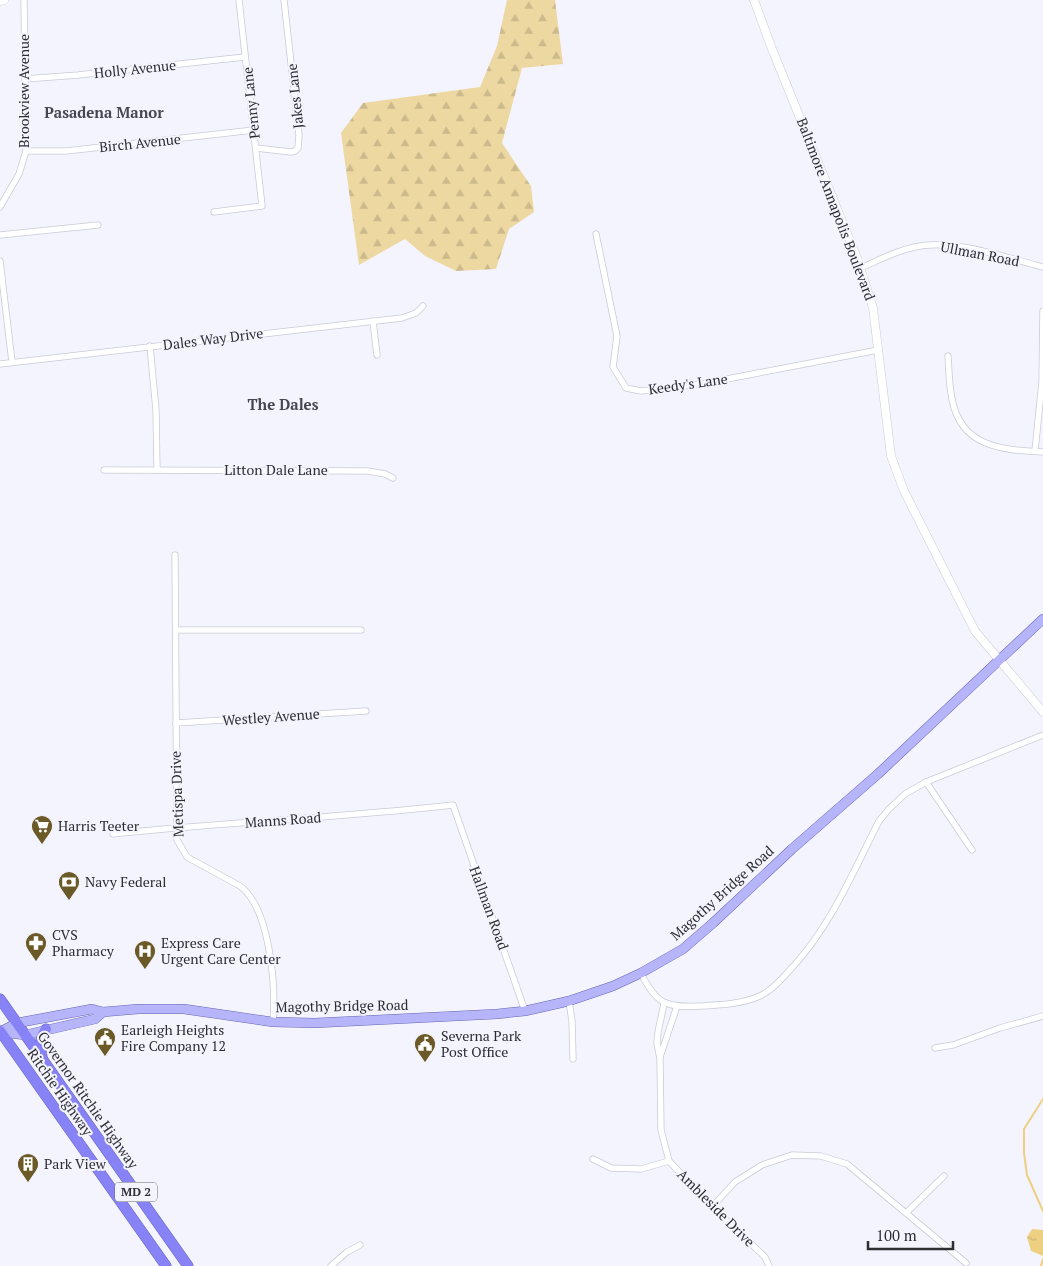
<svg xmlns="http://www.w3.org/2000/svg" width="1043" height="1266" font-family="'PT Serif',serif">
  <defs>
    <pattern id="forest-firs" width="22" height="20" patternUnits="userSpaceOnUse" patternTransform="scale(1.25)"><rect width="22" height="20" fill="#eed8a2"/><path d="M5 1l3.5 6h-7zM16 11l3.5 6h-7z" fill="#ccba8c"/></pattern>
    <pattern id="water-ripples" width="26" height="14" patternUnits="userSpaceOnUse" patternTransform="scale(1.25)"><rect width="26" height="14" fill="#eed082"/><path d="M2 4q2-2 4 0t4 0M15 11q2-2 4 0t4 0" fill="none" stroke="#ccb371"/></pattern>
  </defs>
  <rect width="100%" height="100%" fill="#f3f4fe"/>
  <polygon fill="url(#forest-firs)" points="507,0 555,0 563,64 522,68 502,143 531,186 534,212 509,229 496,269 456,271 425,256 405,239 359,265 341,133 363,103 480,87 497,46"/>
  <polygon fill="url(#water-ripples)" points="1032,1229 1043,1230 1043,1256 1031,1251 1027,1237"/>
  <g fill="none" stroke-linecap="round" stroke-linejoin="round">
    <g stroke="#eed082" stroke-width="2">
      <polyline points="1043,1099 1024,1129 1024,1153 1027,1175 1043,1211"/>
      <polyline points="1041,1266 1043,1259"/>
    </g>
    <g stroke="#c9cad6" stroke-width="7">
      <g id="street">
        <polyline points="25,79 78,75 245,57"/>
        <polyline points="256,148 291,152 295,151 298,148 299,135 284,0"/>
        <polyline points="26,151 66,151 254,130"/>
        <polyline points="0,207 19,174 26,151 24,0"/>
        <polyline points="214,212 262,206 239,0"/>
        <polyline points="596,234 617,336 613,367 626,388 641,391 701,384 878,350"/>
        <polyline points="0,235 98,225"/>
        <polyline points="0,261 12,362"/>
        <path d="M861 268C877 261 893 252 911 248 952 237 1003 257 1043 267"/>
        <polyline points="373,321 377,355"/>
        <polyline points="150,346 156,410 157,470"/>
        <path d="M948 356C949 370 949 385 952 399 961 448 1003 450 1043 452"/>
        <polyline points="0,364 402,318 416,313 423,306"/>
        <polyline points="1035,451 1042,382 1043,311"/>
        <polyline points="104,470 368,471 385,474 393,478"/>
        <path d="M175 555 177 840 187 857 240 886C270 908 276 986 273 1022"/>
        <polyline points="176,630 361,630"/>
        <polyline points="176,723 366,711"/>
        <polyline points="926,782 972,850"/>
        <path d="M113 834C226 822 339 818 453 805L525 1011"/>
        <path d="M641 973C656 1004 666 1008 701 1006 720 1005 742 1004 760 996 772 990 781 980 789 971 830 928 852 874 879 821L889 809 905 794 926 782 1043 735"/>
        <polyline points="569,1001 572,1021 573,1059"/>
        <polyline points="664,1004 658,1032 657,1043 660,1059 661,1130 669,1161 712,1207 765,1257 769,1266"/>
        <polyline points="935,1048 953,1045 1000,1028 1043,1016"/>
        <polyline points="660,1057 677,1006"/>
        <polyline points="593,1159 611,1168 641,1169 669,1161"/>
        <polyline points="712,1207 735,1182 762,1165 792,1155 821,1156 847,1164 966,1263"/>
        <polyline points="907,1212 944,1176"/>
        <polyline points="331,1266 347,1252 360,1245"/>
      </g>
    </g>
    <g stroke="#c9cad6" stroke-width="9">
      <g id="secondary">
        <polyline points="754,0 772,49 857,258 873,308 891,456 904,491 975,631 1043,712"/>
        <polyline points="0,1 4,0"/>
      </g>
    </g>
    <g stroke="#6865b2" stroke-width="10">
      <g id="primary">
        <polyline points="0,1032 17,1023 92,1009 103,1012 138,1009 184,1009 273,1022 315,1023 497,1014 525,1011 569,1001 613,986 641,973 683,949 713,923 792,849 878,774 1043,619"/>
        <polyline points="0,1032 25,1035 95,1019 103,1012"/>
      </g>
    </g>
    <g stroke="#6865b2" stroke-width="11">
      <g id="highway">
        <polyline points="0,999 188,1266"/>
        <polyline points="0,1031 166,1266"/>
        <polyline points="42,1058 41,1038 46,1029"/>
      </g>
    </g>
    <use href="#street" stroke="#fff" stroke-width="5.5"/>
    <use href="#secondary" stroke="#fff" stroke-width="8"/>
    <use href="#primary" stroke="#b7b5fa" stroke-width="9"/>
    <use href="#highway" stroke="#8783f7" stroke-width="10"/>
  </g>
  <defs>
    <g id="supermarket-pin" transform="scale(1.125)"><path d="M0 17L-7.5 6A9.5 9.5 0 1 1 7.5 6Z" fill="#6b5927" stroke="#f3f4fe"/><path d="M-6-5.5h2.5l.6 2H6L4.5 2H-2.5L-4.4-4H-6ZM-1.5 3.2a1.3 1.3 0 1 0 .1 0ZM3 3.2a1.3 1.3 0 1 0 .1 0Z" fill="#fff"/></g>
    <g id="bank-pin" transform="scale(1.125)"><path d="M0 17L-7.5 6A9.5 9.5 0 1 1 7.5 6Z" fill="#6b5927" stroke="#f3f4fe"/><path d="M-6-4H6V4H-6ZM0-2.3a2.3 2.3 0 1 0 0 4.6a2.3 2.3 0 1 0 0-4.6Z" fill="#fff"/></g>
    <g id="pharmacy-pin" transform="scale(1.125)"><path d="M0 17L-7.5 6A9.5 9.5 0 1 1 7.5 6Z" fill="#6b5927" stroke="#f3f4fe"/><path d="M-2-6h4v4h4v4h-4v4h-4v-4h-4v-4h4Z" fill="#fff"/></g>
    <g id="hospital-pin" transform="scale(1.125)"><path d="M0 17L-7.5 6A9.5 9.5 0 1 1 7.5 6Z" fill="#6b5927" stroke="#f3f4fe"/><path d="M-5-5h3v3.5h4V-5h3V5h-3V1.5h-4V5h-3Z" fill="#fff"/></g>
    <g id="civic-pin" transform="scale(1.125)"><path d="M0 17L-7.5 6A9.5 9.5 0 1 1 7.5 6Z" fill="#6b5927" stroke="#f3f4fe"/><path d="M-.6-6.5H3V-4.5H.6V-3L4-1V1h2V6H-6V1h2V-1L-.6-3ZM-1.2 2.5V6h2.4V2.5Z" fill="#fff"/></g>
    <g id="building-pin" transform="scale(1.125)"><path d="M0 17L-7.5 6A9.5 9.5 0 1 1 7.5 6Z" fill="#6b5927" stroke="#f3f4fe"/><path d="M-4-6H4V6H1V3H-1V6H-4ZM-2.5-4.3h1.7v1.8h-1.7ZM.8-4.3h1.7v1.8H.8ZM-2.5-1h1.7V.8h-1.7ZM.8-1h1.7V.8H.8Z" fill="#fff"/></g>
  </defs>
  <g fill-rule="evenodd">
    <use href="#supermarket-pin" x="42" y="826"/>
    <use href="#bank-pin" x="69" y="882"/>
    <use href="#pharmacy-pin" x="36" y="943"/>
    <use href="#hospital-pin" x="145" y="951"/>
    <use href="#civic-pin" x="105" y="1038"/>
    <use href="#civic-pin" x="425" y="1044"/>
    <use href="#building-pin" x="28" y="1164"/>
  </g>
  <g text-anchor="middle" stroke-width="4" stroke-linejoin="round" paint-order="stroke">
    <rect fill="#f3f4fe" stroke="#68696f" stroke-width="1" x="115" y="1182.5" width="42" height="19" rx="4"/>
    <g font-size="12" font-weight="bold" fill="#2d2d32">
      <text x="136" y="1196">MD 2</text>
    </g>
    <g font-size="14" fill="#2d2d32" stroke="#f3f4fe">
      <text transform="translate(135 69) rotate(-6)" y="5">Holly Avenue</text>
      <text transform="translate(24 91) rotate(-90)" y="5">Brookview Avenue</text>
      <text transform="translate(295 96) rotate(-96)" y="5">Jakes Lane</text>
      <text transform="translate(251 103) rotate(-96)" y="5">Penny Lane</text>
      <text transform="translate(140 143) rotate(-6)" y="5">Birch Avenue</text>
      <text transform="translate(836 209) rotate(69)" y="5">Baltimore Annapolis Boulevard</text>
      <text transform="translate(980 254) rotate(11)" y="5">Ullman Road</text>
      <text transform="translate(213 339) rotate(-7)" y="5">Dales Way Drive</text>
      <text transform="translate(688 384) rotate(-8)" y="5">Keedy's Lane</text>
      <text x="276" y="475">Litton Dale Lane</text>
      <text transform="translate(271 717) rotate(-4)" y="5">Westley Avenue</text>
      <text transform="translate(177 794) rotate(-92)" y="5">Metispa Drive</text>
      <text transform="translate(283 820) rotate(-4)" y="5">Manns Road</text>
      <text transform="translate(722 893) rotate(-42)" y="5">Magothy Bridge Road</text>
      <text transform="translate(489 908) rotate(70)" y="5">Hallman Road</text>
      <text transform="translate(342 1006) rotate(-1)" y="5">Magothy Bridge Road</text>
      <text transform="translate(60 1092) rotate(55)" y="5">Ritchie Highway</text>
      <text transform="translate(88 1100) rotate(55)" y="5">Governor Ritchie Highway</text>
      <text transform="translate(716 1208) rotate(45)" y="5">Ambleside Drive</text>
    </g>
    <g font-size="14" fill="#2d2d32" stroke="#f3f4fe" text-anchor="start">
      <text x="58" y="831">Harris Teeter</text>
      <text x="85" y="887">Navy Federal</text>
      <text x="52" y="940">CVS<tspan x="52" dy="16">Pharmacy</tspan></text>
      <text x="161" y="948">Express Care<tspan x="161" dy="16">Urgent Care Center</tspan></text>
      <text x="121" y="1035">Earleigh Heights<tspan x="121" dy="16">Fire Company 12</tspan></text>
      <text x="441" y="1041">Severna Park<tspan x="441" dy="16">Post Office</tspan></text>
      <text x="44" y="1169">Park View</text>
    </g>
    <g font-size="15" font-weight="bold" fill="#454650" stroke="#f3f4fe">
      <text x="104" y="118">Pasadena Manor</text>
      <text x="283" y="410">The Dales</text>
    </g>
  </g>
  <path d="M868 1241v8h85v-8" fill="none" stroke="#2d2d32" stroke-width="2.5"/>
  <text x="876" y="1241" font-size="15" fill="#2d2d32" stroke="#f3f4fe" stroke-width="4" paint-order="stroke">100 m</text>
</svg>
